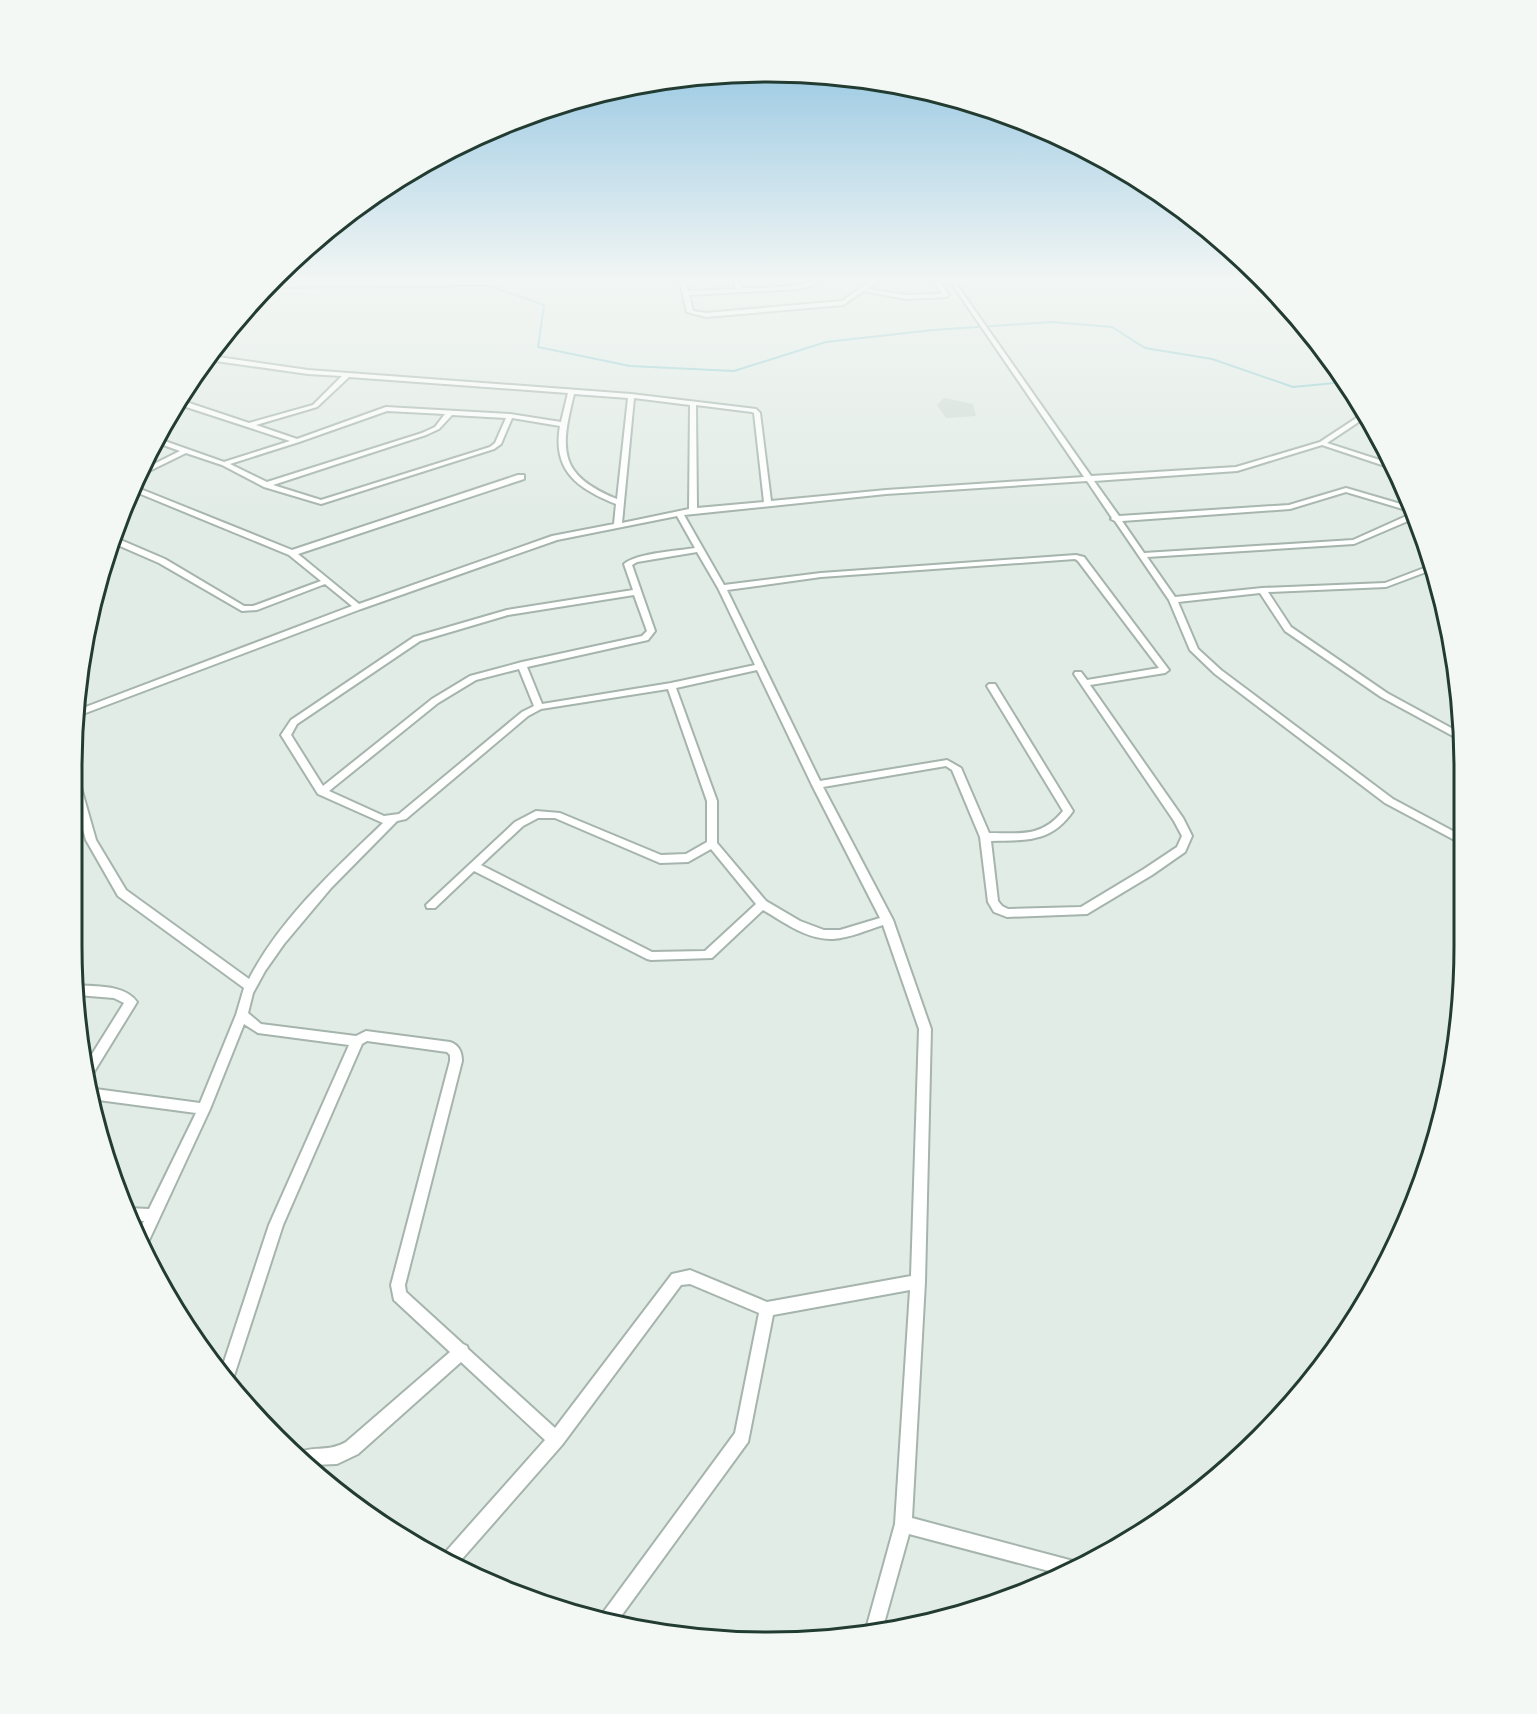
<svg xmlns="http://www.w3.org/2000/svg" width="1537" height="1714" font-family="'Noto Sans',sans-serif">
  <rect width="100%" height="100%" fill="#e2ece6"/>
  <polygon fill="#d0dbd5" points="944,398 973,404 976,416 946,418 937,405"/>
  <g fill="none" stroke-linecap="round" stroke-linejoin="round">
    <polyline stroke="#8dcbce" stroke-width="2" points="268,288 489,286 544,305 538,347 630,366 734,371 826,342 933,330 1052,322 1112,327 1145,348 1212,359 1293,387 1345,382"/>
    <g stroke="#a5b4ac" stroke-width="4">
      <g id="minor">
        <path d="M679 278H685L688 291 736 289 733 278H737L742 288C763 287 800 290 817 278H823L814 285 798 289 689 295 693 311 706 313 842 301 875 278H881L867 289 906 295 942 294 932 278H937L949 295 946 297 906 299 863 291 843 305 706 317 687 312Z"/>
        <path d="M948 278H952L1091 476 1236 467 1320 442 1364 413 1366 417 1327 443 1395 465 1397 470 1322 445 1237 471 1094 481 1119 516 1289 505 1346 488 1411 507 1413 512 1346 492 1290 509 1122 521 1144 553 1353 540 1413 513 1415 518 1354 544 1147 557 1175 597 1262 588 1385 583 1432 565 1434 569 1386 587 1268 592 1291 627 1387 693 1464 735V742L1381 697 1285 631 1260 593 1178 602 1198 649 1221 670 1393 799 1464 837V845L1385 803 1215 674 1190 650 1169 600 1115 521 1111 519 1112 518 1087 481 886 494 684 515 724 585 821 573 1076 555 1084 557 1169 670 1165 673 1090 685 1183 818 1192 836 1185 852 1152 875 1087 914 1007 917 994 912 988 902 980 837 952 770 946 766 823 787 893 920 931 1029 925 1282 912 1518 1077 1562 1084 1566 1064 1575 909 1534 883 1627 866 1629 895 1524 910 1290 773 1315 748 1442 616 1623 600 1618 602 1614 735 1433 759 1313 690 1284 681 1285 562 1445 455 1567 441 1558 442 1556 545 1440 461 1362 358 1454 337 1464 312 1465 299 1452C316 1446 329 1452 346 1442L450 1352 394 1300 391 1285 450 1061V1055L447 1052 367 1041 362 1044 283 1225 231 1385 220 1374 269 1225 349 1045 258 1033 244 1024 210 1109 145 1249 142 1250 137 1235 144 1221 133 1220 128 1208 149 1209 196 1113 91 1099 88 1088 200 1103 236 1015 244 988 118 896 86 840 73 794V774L78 777 96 840 126 890 249 979C280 919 334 870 383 823L318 794 281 735 291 720 414 637 507 610 633 590 624 564C637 553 677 551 695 548L677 516 557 540 361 609 75 717V711L352 606 325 584 257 610 242 611 159 563 113 543 114 538H116L165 559 244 606H253L321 581 289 555 131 490 133 486 292 550 518 475H524V479L298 554 359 604 552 536 614 524 616 504C578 489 552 471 560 426L512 418 501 444 494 449 321 504 264 487 222 465 186 453 137 477 140 471 180 451 155 442 156 438 224 462 290 441 177 404 180 400 249 423 313 405 342 376 308 374 209 360 211 356 308 370 631 394 756 409 760 413 771 501 886 490 1084 477ZM349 377 568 393 561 422 510 414 386 407 297 439 256 425 317 407ZM574 394 628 398 617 499C558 475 560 450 574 394ZM634 398 690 405 689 509 622 523ZM696 405 752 412 754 413 764 502 697 508ZM387 411 445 414 435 427 422 433 267 482 230 464 299 442ZM452 415 506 418 495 443 490 447 321 500 273 485 426 435 439 429ZM697 552 718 588 755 665 671 683 542 704 527 667 648 640 655 631 632 565 637 562ZM1075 559 1078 561 1159 668 1087 680 1081 672H1075L1074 674 1174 821 1182 836 1177 847 1144 869 1081 907 1008 909 1002 906 998 901 991 841C1026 840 1051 843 1073 811L995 684H989L987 686 1063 811C1041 838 1020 833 989 833L961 768 947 760 820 781 727 590 821 577ZM634 595 647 631 642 636 522 662 470 676 432 699 323 786 291 735 297 724 420 641 508 615ZM519 669 534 706 522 712 399 814 384 816 329 791 438 703 476 680ZM757 670 812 785 880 918 840 930H824L800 921 766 901 717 843V801L676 688ZM668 689 707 801V842L686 854 661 855 560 813 536 811 515 822 426 905 427 908H435L474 871 647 959 651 960 712 958 763 910C784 922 807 940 833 939 850 938 867 930 883 925L919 1029 911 1276 767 1302 690 1270 672 1274 555 1428 468 1349 467 1346 463 1344 406 1292 405 1285 462 1061C462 1052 459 1045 450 1042L366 1031 356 1036 261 1024 248 1013 253 993 265 971 284 944 331 888 397 821 406 819 528 716 541 709ZM538 818H555L660 863 688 862 711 849 756 904 705 951 652 952 481 865 523 826Z"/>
        <path d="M76 985C95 987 125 984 137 1002L89 1080 85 1081 84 1067 124 1003 114 998 77 995Z"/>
      </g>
    </g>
    <use href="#minor" fill="#fff" fill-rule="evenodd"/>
  </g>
  <linearGradient id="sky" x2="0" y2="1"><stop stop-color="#83bdde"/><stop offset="0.54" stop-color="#f2f6f4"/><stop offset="1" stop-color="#f2f6f4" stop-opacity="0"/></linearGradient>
  <rect width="1537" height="518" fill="url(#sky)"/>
  <path d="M0 0H1537V1714H0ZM768 82H768A686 686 0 0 1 1454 768V946A686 686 0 0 1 768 1632H768A686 686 0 0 1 82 946V768A686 686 0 0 1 768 82Z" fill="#f3f8f5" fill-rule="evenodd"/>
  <path fill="none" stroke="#233c32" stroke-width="3" d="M768 82H768A686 686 0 0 1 1454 768V946A686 686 0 0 1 768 1632H768A686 686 0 0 1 82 946V768A686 686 0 0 1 768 82Z"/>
</svg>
